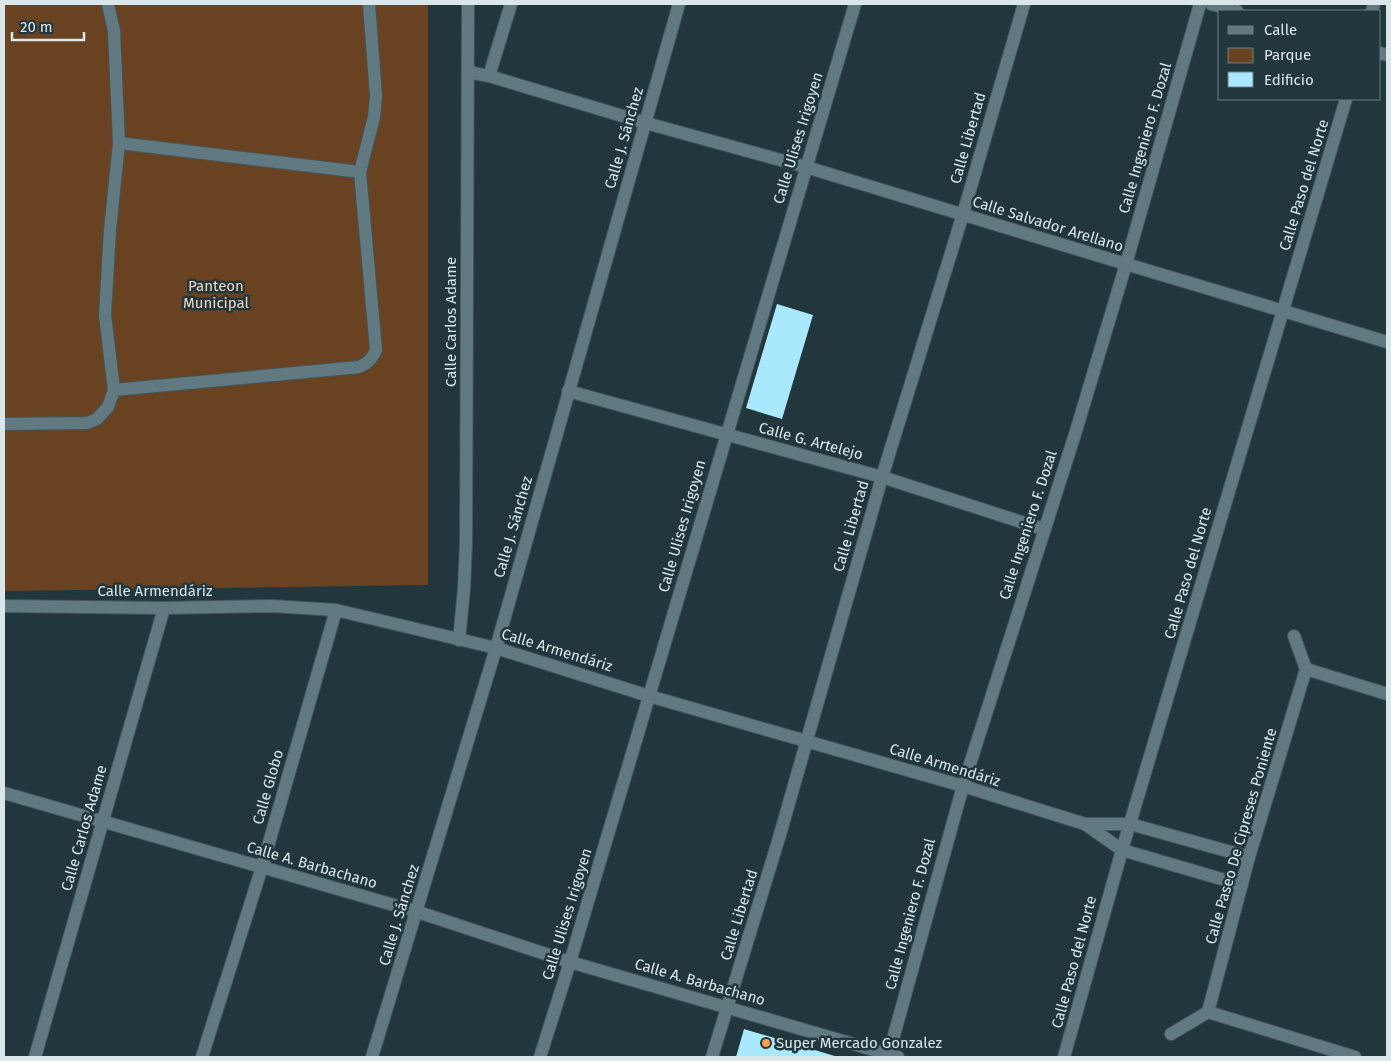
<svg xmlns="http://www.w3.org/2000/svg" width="1391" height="1061" font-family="'Fira Sans',sans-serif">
  <rect width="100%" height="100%" fill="#21373d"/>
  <polygon fill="#694222" points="4,4 428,4 428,585 4,591"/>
  <g fill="#aae8fd">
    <polygon points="777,304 813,315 782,419 746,408"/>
    <polygon points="744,1029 838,1057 736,1057"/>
  </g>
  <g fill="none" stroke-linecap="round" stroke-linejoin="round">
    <g stroke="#43565b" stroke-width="14">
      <g id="minor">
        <polyline points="1211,4 1237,11"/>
        <polyline points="1372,11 1374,4"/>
        <polyline points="1380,53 1387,55"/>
        <polyline points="468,72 489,76 646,123 806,167 1126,264 1387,342"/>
        <polyline points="489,76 511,4"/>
        <polyline points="119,143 360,172"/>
        <path d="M114 390 359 367C368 363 372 359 376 350L360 172 374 117 376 96 369 4"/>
        <polyline points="568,391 882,477 1043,529"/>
        <polyline points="4,424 87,423 97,419 108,407 114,390 105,315 110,230 119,143 114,31 108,4"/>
        <polyline points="4,606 164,608 272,606 336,610 496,648 649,696 963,786 1085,824 1122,850 1242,885"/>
        <polyline points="1294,636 1306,669"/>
        <polyline points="459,640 464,589 466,542 468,4"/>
        <polyline points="1306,669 1387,694"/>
        <polyline points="4,793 418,912 570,962 898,1057"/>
        <polyline points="1085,824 1130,824 1249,857"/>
        <polyline points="1208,1012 1249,857 1306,669"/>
        <polyline points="1208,1012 1355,1057"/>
        <polyline points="1171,1034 1208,1012"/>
        <polyline points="35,1057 164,608"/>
        <polyline points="202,1057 262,867 336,610"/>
        <polyline points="372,1057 496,648 679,4"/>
        <polyline points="540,1057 570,962 855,4"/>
        <polyline points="712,1057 779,838 882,477 963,214 1024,4"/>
        <polyline points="888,1057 963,786 1076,431 1126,264 1200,4"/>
        <polyline points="1064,1057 1122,850 1346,99"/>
      </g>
    </g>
    <use href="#minor" stroke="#617980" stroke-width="12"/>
  </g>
  <circle fill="#fb9e51" stroke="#21373d" stroke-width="2" cx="766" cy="1043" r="5"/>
  <g text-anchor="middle" stroke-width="5" stroke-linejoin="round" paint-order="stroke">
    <g font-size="15" fill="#d9e6ea" stroke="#21373d">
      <text transform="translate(624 138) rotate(-74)" y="5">Calle J. Sánchez</text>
      <text transform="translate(798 138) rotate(-73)" y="5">Calle Ulises Irigoyen</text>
      <text transform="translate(968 138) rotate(-74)" y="5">Calle Libertad</text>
      <text transform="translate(1145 138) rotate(-74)" y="5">Calle Ingeniero F. Dozal</text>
      <text transform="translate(1304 185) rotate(-73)" y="5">Calle Paso del Norte</text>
      <text transform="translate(1048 224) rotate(17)" y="5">Calle Salvador Arellano</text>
      <text transform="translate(451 322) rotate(-90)" y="5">Calle Carlos Adame</text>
      <text transform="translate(811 441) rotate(15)" y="5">Calle G. Artelejo</text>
      <text transform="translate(1028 525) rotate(-72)" y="5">Calle Ingeniero F. Dozal</text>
      <text transform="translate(682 526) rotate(-74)" y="5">Calle Ulises Irigoyen</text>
      <text transform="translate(851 526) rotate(-74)" y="5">Calle Libertad</text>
      <text transform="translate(513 527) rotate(-74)" y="5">Calle J. Sánchez</text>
      <text transform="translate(1188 573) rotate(-74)" y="5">Calle Paso del Norte</text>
      <text x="155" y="596">Calle Armendáriz</text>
      <text transform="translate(557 650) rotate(17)" y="5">Calle Armendáriz</text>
      <text transform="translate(945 765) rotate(17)" y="5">Calle Armendáriz</text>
      <text transform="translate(268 787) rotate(-74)" y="5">Calle Globo</text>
      <text transform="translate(84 828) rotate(-74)" y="5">Calle Carlos Adame</text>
      <text transform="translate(1241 836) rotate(-74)" y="5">Calle Paseo De Cipreses Poniente</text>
      <text transform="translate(312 865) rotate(16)" y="5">Calle A. Barbachano</text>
      <text transform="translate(567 914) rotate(-73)" y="5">Calle Ulises Irigoyen</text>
      <text transform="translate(910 914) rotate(-75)" y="5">Calle Ingeniero F. Dozal</text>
      <text transform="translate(399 915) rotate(-73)" y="5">Calle J. Sánchez</text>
      <text transform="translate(739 915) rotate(-73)" y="5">Calle Libertad</text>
      <text transform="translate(1074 962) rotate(-75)" y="5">Calle Paso del Norte</text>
      <text transform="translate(700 982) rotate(16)" y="5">Calle A. Barbachano</text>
    </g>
    <g font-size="15" fill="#f4d5be" stroke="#21373d">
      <text x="216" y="291">Panteon<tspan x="216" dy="17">Municipal</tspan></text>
    </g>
    <g font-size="15" fill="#d9e6ea" stroke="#21373d" text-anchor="start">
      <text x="776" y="1048">Super Mercado Gonzalez</text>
    </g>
  </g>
  <rect width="1391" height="1061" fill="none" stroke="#d9e6ea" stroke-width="10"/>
  <rect x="1218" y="10" width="162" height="90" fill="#21373d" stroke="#6b7d82"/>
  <rect x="1228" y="26" width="25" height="8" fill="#617980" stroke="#6b7d82"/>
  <text x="1264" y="35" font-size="15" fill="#d9e6ea">Calle</text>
  <rect x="1228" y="48" width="25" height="15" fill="#694222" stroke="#6b7d82"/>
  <text x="1264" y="60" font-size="15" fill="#d9e6ea">Parque</text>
  <rect x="1228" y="72" width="25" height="15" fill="#aae8fd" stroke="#6b7d82"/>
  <text x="1264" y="85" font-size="15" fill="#d9e6ea">Edificio</text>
  <path d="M12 32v8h72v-8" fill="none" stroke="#d9e6ea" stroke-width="2.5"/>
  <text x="20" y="32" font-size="15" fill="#d9e6ea" stroke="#21373d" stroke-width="4" paint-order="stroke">20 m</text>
</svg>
